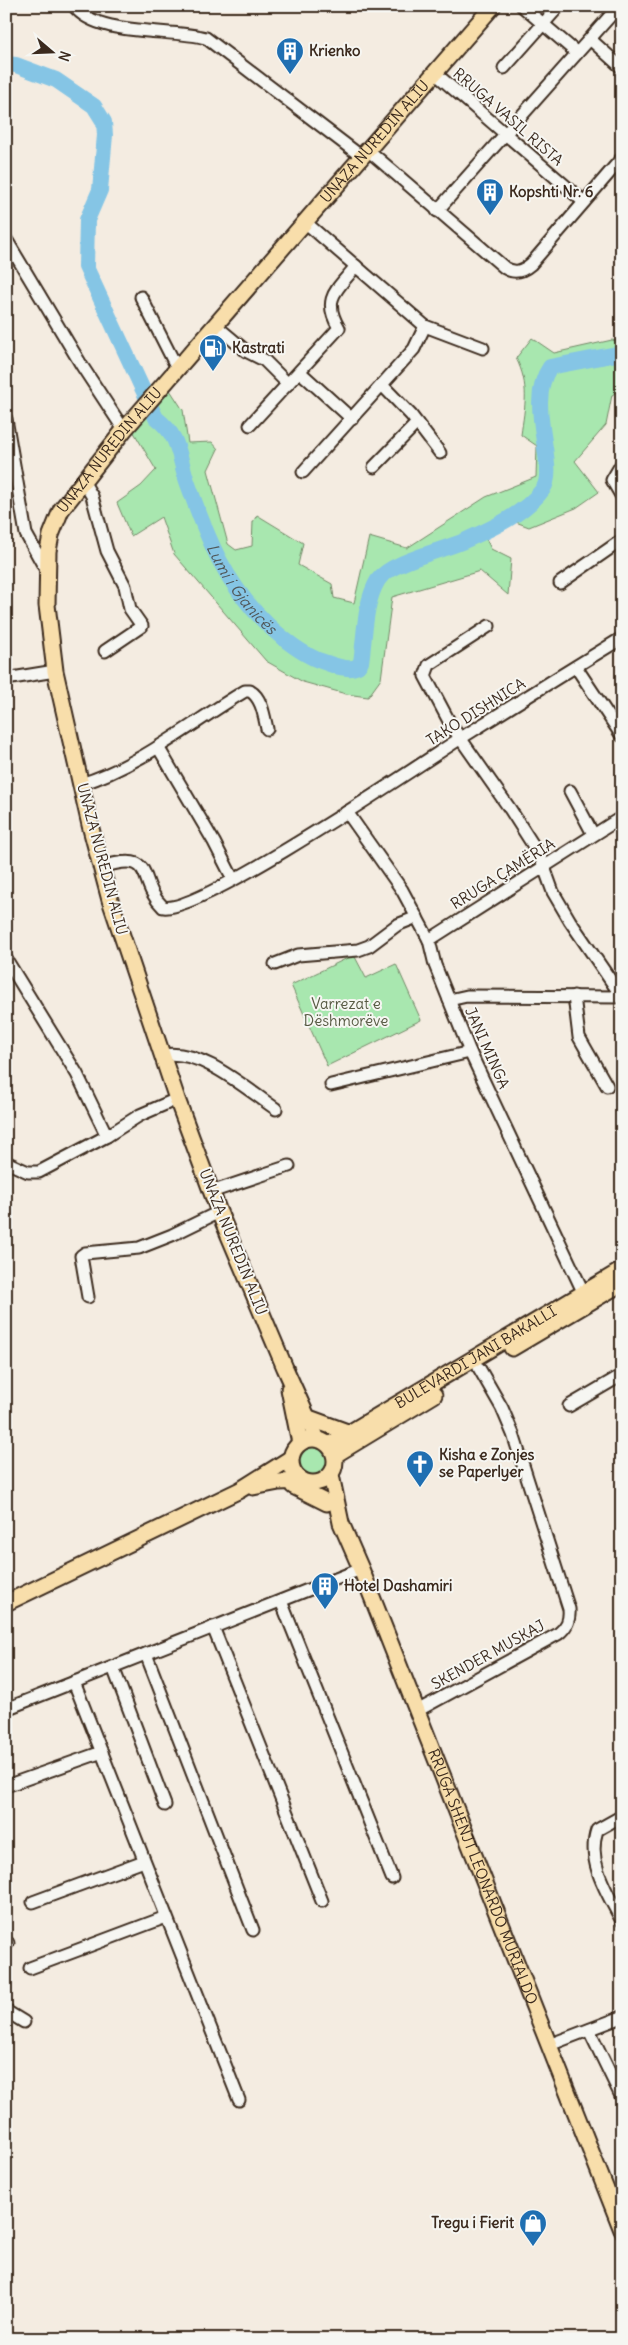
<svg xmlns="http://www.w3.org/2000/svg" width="628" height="2345" font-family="Delius,sans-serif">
  <rect width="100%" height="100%" fill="#f4ece1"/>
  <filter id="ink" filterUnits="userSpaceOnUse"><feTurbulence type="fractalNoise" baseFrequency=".02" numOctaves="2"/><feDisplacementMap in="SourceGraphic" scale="10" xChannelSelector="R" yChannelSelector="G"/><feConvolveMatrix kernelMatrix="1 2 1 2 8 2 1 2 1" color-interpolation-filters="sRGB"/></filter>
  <g filter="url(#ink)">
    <g fill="#a8e7af" stroke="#728866">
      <path d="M532 338 554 353 612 340 622 342V389L612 395 606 425 575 461 599 492 576 508 529 527 505 518 482 530 491 549 511 559 508 595 480 571 392 597 381 679 368 697 346 694 303 682 266 661 174 554 161 517 131 536 117 503 141 486 156 470 132 429 170 390 183 410 188 443 212 442 218 449 208 470 228 544 236 550 252 546 253 522 257 515 303 543 298 565 332 584 334 598 354 603 369 537 407 548 486 497 536 477 537 446 521 435C525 405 530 386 516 358Z"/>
      <polygon points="354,955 366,978 396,964 421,1020 327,1066 291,985"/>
      <circle cx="314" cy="1461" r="14"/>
    </g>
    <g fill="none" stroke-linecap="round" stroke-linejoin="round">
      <path stroke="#85c5e5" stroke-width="16" id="s1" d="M6 64 16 65 56 80 94 106 104 122 105 135 100 190 87 220 86 267 156 418C181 437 178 457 188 484 208 540 225 584 268 625 283 639 299 652 318 660 330 664 347 672 358 666L361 662C365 636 364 603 378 580 390 562 444 550 464 541 491 529 525 514 543 489 559 466 524 404 550 367L622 353"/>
      <g stroke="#3b2a1e" stroke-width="15">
        <g id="minor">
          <path d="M74 6C97 37 171 28 206 38L362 157"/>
          <polyline points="522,6 577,53"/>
          <polyline points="590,39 622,68"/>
          <polyline points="504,68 559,6"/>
          <polyline points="435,73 584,202"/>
          <path d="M368 150 505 268C515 274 523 271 531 264L622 158"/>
          <polyline points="437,211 619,6"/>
          <polyline points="305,222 425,326 483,348"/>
          <polyline points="6,239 82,366 124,430"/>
          <polyline points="141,297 177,368"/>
          <polyline points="215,325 246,351 264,360 288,384"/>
          <polyline points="300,372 352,419"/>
          <polyline points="382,385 411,415 440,453"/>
          <polyline points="6,419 26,534 46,570"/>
          <path d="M250 425 339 328C321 298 338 289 356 266"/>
          <polyline points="622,463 612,480 622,497"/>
          <polyline points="374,467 417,423"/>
          <polyline points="303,472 414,349 425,326"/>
          <polyline points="83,481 92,496 107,551 125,586 130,609 142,626 105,651"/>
          <polyline points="560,583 622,540"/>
          <polyline points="489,626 429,665 425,676 451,725 510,809 540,856 553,892 570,921 622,997"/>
          <polyline points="576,667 622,736"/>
          <polyline points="6,679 55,671"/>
          <polyline points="158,747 214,842 233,879"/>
          <path d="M81 784C142 765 191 723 245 691H250C262 698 264 716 267 729"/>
          <polyline points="570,791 593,834"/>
          <polyline points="347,812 402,890 429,940 435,965 470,1052 587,1300"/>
          <path d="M101 867C159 850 135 880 163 907 198 915 419 765 461 738 515 704 568 671 622 638"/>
          <polyline points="429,940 622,817"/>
          <polyline points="6,959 77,1074 107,1136"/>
          <polyline points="275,964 298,955 358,950 369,946 397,925 417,917"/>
          <polyline points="574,996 579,1037 607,1086"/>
          <polyline points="449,1000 467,996 622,997"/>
          <path d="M163 1055C201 1048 245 1088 276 1109"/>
          <polyline points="331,1085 470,1052"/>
          <polyline points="6,1162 28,1172 39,1172 107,1136 140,1115 177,1099"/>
          <polyline points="211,1192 289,1166"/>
          <polyline points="88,1297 81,1256 85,1253 139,1248 172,1235 219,1212"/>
          <polyline points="569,1406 622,1375"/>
          <polyline points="281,1601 392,1878"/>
          <polyline points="213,1627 322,1901"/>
          <polyline points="146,1654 253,1930"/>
          <polyline points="113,1667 165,1805"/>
          <polyline points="74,1682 239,2100"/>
          <polyline points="6,1709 361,1569"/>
          <path d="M417 1711 558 1634C567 1627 570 1620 569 1609L513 1434 502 1408 479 1368"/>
          <polyline points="6,1786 102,1752"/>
          <path d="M622 1816 597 1830C586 1862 608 1894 622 1921"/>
          <polyline points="33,1902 144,1861"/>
          <polyline points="6,1942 8,1943"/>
          <polyline points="30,1968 166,1917"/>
          <polyline points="6,2011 24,2022"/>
          <polyline points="589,2030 622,2098"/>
          <polyline points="549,2045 622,2017"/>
        </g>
      </g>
      <g stroke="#3b2a1e" stroke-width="19">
        <g id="major">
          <polyline points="512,1348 622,1283"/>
          <polyline points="289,1389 300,1443"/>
          <polyline points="309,1418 350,1433"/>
          <circle cx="313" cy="1461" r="22"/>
          <path id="s2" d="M317 1439 285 1368 219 1212 177 1099 110 900 90 825 55 671 47 605 48 551 51 535 61 510 124 430 493 6"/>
          <path id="s3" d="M329 1445 622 1270"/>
          <polyline points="335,1455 434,1395"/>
          <path id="s4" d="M331 1475 341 1523 361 1569 622 2230"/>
          <polyline points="293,1486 327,1503"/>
          <polyline points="253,1487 279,1482 303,1481"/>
          <polyline points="6,1603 240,1490 291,1458"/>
        </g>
      </g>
      <use href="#minor" stroke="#f6f6f2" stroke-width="11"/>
      <use href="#major" stroke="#f8deab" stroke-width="15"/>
    </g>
  </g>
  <defs>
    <g id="building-pin" transform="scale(1.4375)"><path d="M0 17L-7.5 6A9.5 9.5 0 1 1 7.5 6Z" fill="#1f6fb2" stroke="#f6f6f2"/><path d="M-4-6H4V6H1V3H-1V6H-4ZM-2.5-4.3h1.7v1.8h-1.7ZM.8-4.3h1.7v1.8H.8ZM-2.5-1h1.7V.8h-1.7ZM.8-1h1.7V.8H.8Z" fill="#fff"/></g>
    <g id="fuel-pin" transform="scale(1.4375)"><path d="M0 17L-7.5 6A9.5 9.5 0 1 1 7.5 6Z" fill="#1f6fb2" stroke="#f6f6f2"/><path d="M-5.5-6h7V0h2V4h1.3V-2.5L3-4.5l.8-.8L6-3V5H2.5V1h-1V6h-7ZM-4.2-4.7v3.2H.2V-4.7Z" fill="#fff"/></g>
    <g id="church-pin" transform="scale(1.4375)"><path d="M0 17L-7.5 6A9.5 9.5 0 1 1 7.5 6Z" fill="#1f6fb2" stroke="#f6f6f2"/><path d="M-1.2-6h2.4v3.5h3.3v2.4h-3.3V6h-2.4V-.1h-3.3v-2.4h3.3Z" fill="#fff"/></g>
    <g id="shop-pin" transform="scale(1.4375)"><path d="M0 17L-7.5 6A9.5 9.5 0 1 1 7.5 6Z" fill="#1f6fb2" stroke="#f6f6f2"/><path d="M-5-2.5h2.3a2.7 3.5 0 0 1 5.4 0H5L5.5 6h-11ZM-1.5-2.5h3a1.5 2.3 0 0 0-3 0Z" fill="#fff"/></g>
  </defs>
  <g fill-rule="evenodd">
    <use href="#building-pin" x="290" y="51"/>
    <use href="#building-pin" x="490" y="192"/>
    <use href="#fuel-pin" x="213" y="348"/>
    <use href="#church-pin" x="420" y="1464"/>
    <use href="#building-pin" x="325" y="1586"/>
    <use href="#shop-pin" x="533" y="2223"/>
  </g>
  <g text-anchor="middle" stroke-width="4" stroke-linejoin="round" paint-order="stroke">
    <g font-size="15" font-weight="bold" fill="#3b2a1e" stroke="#f6f6f2" text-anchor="start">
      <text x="309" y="56">Krienko</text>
      <text x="509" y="197">Kopshti Nr. 6</text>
      <text x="232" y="353">Kastrati</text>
      <text x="439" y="1460">Kisha e Zonjes<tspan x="439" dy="17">se Paperlyer</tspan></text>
      <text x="344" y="1591">Hotel Dashamiri</text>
      <text x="514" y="2228" text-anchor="end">Tregu i Fierit</text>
    </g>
    <g font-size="15" fill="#3b2a1e" stroke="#f6f6f2">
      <text transform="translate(508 117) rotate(41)" y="5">RRUGA VASIL RISTA</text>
      <text dy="5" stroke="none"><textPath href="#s2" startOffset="1461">UNAZA NUREDIN ALIU</textPath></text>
      <text dy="5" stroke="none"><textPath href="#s2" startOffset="1054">UNAZA NUREDIN ALIU</textPath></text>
      <text transform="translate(476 712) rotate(-32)" y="5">TAKO DISHNICA</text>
      <text transform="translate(102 859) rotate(75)" y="5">UNAZA NUREDIN ALIU</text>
      <text transform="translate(503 874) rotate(-32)" y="5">RRUGA ÇAMËRIA</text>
      <text transform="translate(487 1048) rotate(66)" y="5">JANI MINGA</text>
      <text transform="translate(233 1242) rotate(68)" y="5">UNAZA NUREDIN ALIU</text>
      <text dy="5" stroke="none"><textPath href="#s3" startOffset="171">BULEVARDI JANI BAKALLI</textPath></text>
      <text transform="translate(488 1655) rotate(-29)" y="5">SKENDER MUSKAJ</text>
      <text dy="5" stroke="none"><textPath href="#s4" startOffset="430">RRUGA SHENJT LEONARDO MURIALDO</textPath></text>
    </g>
    <g font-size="15" fill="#565942" stroke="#f6f6f2">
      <text x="346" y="1009">Varrezat e<tspan x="346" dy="17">Dëshmorëve</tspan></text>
    </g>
    <g font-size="16" font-style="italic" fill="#51585a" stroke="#f6f6f2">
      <text dy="6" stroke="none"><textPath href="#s1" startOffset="626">Lumi i Gjanicës</textPath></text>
    </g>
  </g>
  <rect width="628" height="2345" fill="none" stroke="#f6f6f2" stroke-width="25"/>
  <rect x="12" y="12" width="603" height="2320" fill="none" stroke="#3b2a1e" stroke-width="2" filter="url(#ink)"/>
  <g transform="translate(52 52) rotate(109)" stroke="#f6f6f2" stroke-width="4" paint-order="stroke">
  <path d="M0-4L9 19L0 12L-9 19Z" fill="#3b2a1e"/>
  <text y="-8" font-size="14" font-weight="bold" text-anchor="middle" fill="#3b2a1e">N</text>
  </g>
</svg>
